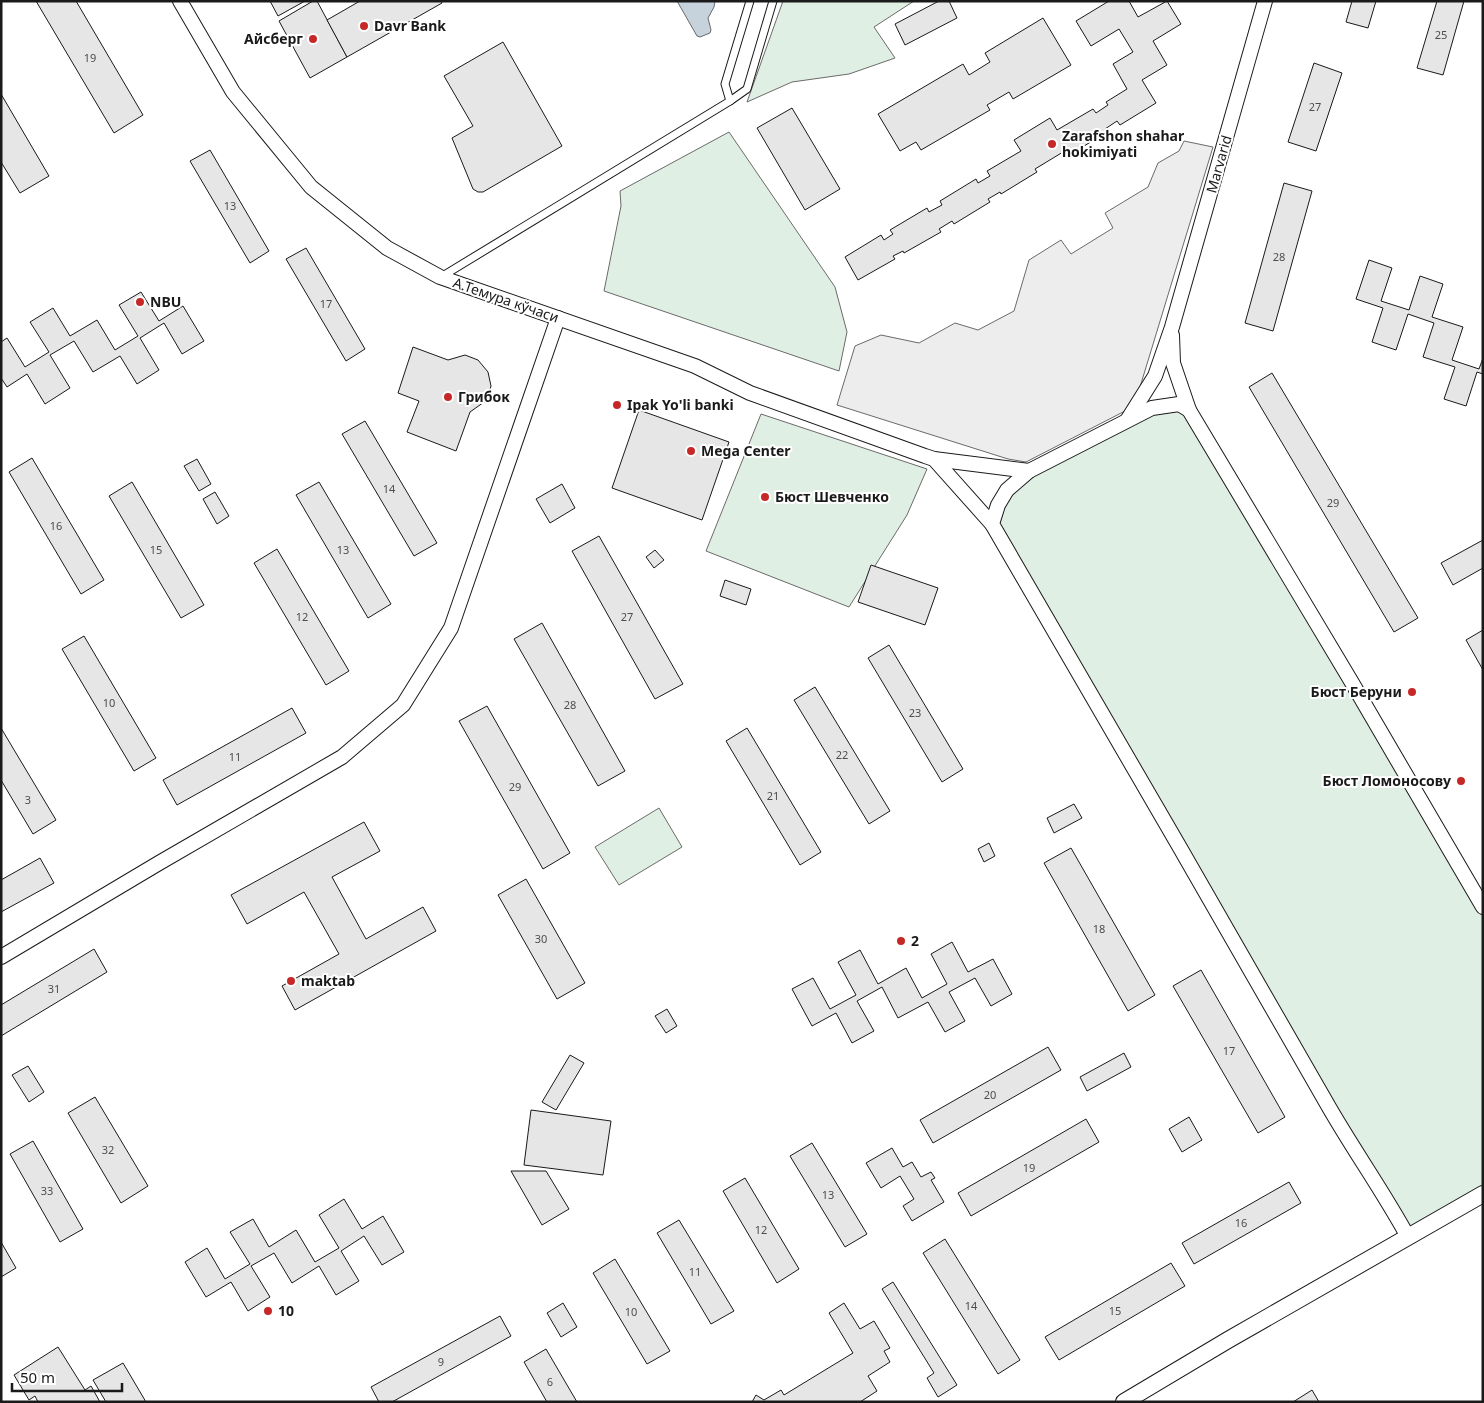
<svg xmlns="http://www.w3.org/2000/svg" width="1484" height="1403" font-family="'Noto Sans',sans-serif">
  <rect width="100%" height="100%" fill="#fff"/>
  <g fill="#e0efe3" stroke="#6a6a6a">
    <polygon points="783,1 914,1 874,27 895,58 849,74 792,82 747,102"/>
    <polygon points="729,132 835,287 847,332 839,371 604,291 621,206 620,191"/>
    <polygon points="1179,404 1483,907 1483,1194 1408,1237 992,524 1007,490 1127,420"/>
    <polygon points="761,414 927,469 907,515 849,607 706,551"/>
    <polygon points="659,808 682,847 619,885 595,847"/>
  </g>
  <polygon fill="#ededed" stroke="#6a6a6a" points="1184,141 1213,147 1140,387 1125,411 1026,462 1008,459 837,405 855,346 881,335 919,343 955,323 978,330 1014,311 1029,260 1061,240 1071,254 1113,228 1105,213 1148,187 1158,163 1179,151"/>
  <polygon fill="#c6d2dc" stroke="#6a6a6a" points="677,1 715,1 714,7 708,18 711,30 710,33 700,37 697,36"/>
  <g fill="#e6e6e6" stroke="#1a1a1a">
    <polygon points="36,1 76,1 143,115 114,133"/>
    <polygon points="270,1 305,1 278,16"/>
    <polygon points="313,1 317,1 347,57 310,78 279,21"/>
    <polygon points="360,1 441,1 442,3 347,57 327,20"/>
    <polygon points="939,1 949,1 957,18 905,45 895,24"/>
    <polygon points="1109,1 1129,1 1138,17 1167,1 1181,24 1153,41 1167,65 1142,80 1156,103 1120,125 1117,121 1105,129 1107,132 1071,154 1068,149 1035,169 1037,172 1001,194 1000,192 988,199 990,202 954,224 952,221 939,229 941,232 904,253 903,251 893,256 895,259 858,280 845,257 881,235 884,240 893,234 890,230 927,208 929,212 942,205 940,201 976,179 978,183 990,176 987,171 1021,151 1014,140 1050,118 1057,130 1093,109 1096,113 1108,105 1106,102 1127,89 1113,64 1133,52 1119,29 1091,46 1076,21"/>
    <polygon points="1352,1 1376,1 1368,28 1346,22"/>
    <polygon points="1437,1 1464,1 1443,75 1417,68"/>
    <polygon points="1043,18 1071,65 1013,99 1009,92 987,105 990,110 921,150 916,142 900,151 878,114 963,64 969,75 990,62 985,53"/>
    <polygon points="503,42 562,146 483,192 478,192 473,189 452,138 473,126 444,76"/>
    <polygon points="1314,63 1342,73 1316,151 1288,142"/>
    <polygon points="1,94 49,176 20,193 1,162"/>
    <polygon points="792,108 840,189 805,210 757,128"/>
    <polygon points="210,150 269,251 250,263 190,161"/>
    <polygon points="1284,183 1312,191 1273,331 1245,323"/>
    <polygon points="306,248 365,349 346,361 286,259"/>
    <polygon points="1369,260 1392,268 1381,301 1409,310 1420,276 1443,284 1432,317 1463,327 1452,360 1479,369 1483,358 1483,374 1477,372 1466,406 1444,399 1455,367 1423,357 1434,323 1408,314 1396,350 1372,342 1383,308 1356,299"/>
    <polygon points="141,292 159,321 183,306 204,341 182,354 164,323 140,338 159,370 137,384 120,356 93,372 74,341 50,355 70,388 45,404 27,374 7,387 1,378 1,342 7,338 25,367 49,352 30,322 53,308 70,336 97,320 115,350 138,336 119,305"/>
    <polygon points="413,347 448,360 465,355 478,360 488,372 491,386 487,400 470,412 456,451 407,432 419,401 398,393"/>
    <polygon points="1272,373 1418,618 1394,632 1249,387"/>
    <polygon points="639,410 729,442 702,520 612,488"/>
    <polygon points="365,421 437,543 414,556 342,434"/>
    <polygon points="32,458 104,580 81,594 9,472"/>
    <polygon points="197,459 211,484 199,491 184,466"/>
    <polygon points="132,482 204,605 181,618 109,496"/>
    <polygon points="319,482 391,604 368,618 296,495"/>
    <polygon points="562,484 575,508 550,523 536,499"/>
    <polygon points="215,492 229,516 217,524 203,499"/>
    <polygon points="599,536 683,684 655,699 572,551"/>
    <polygon points="1483,540 1483,568 1453,585 1441,563"/>
    <polygon points="277,549 349,671 326,685 254,563"/>
    <polygon points="655,550 664,560 654,568 646,557"/>
    <polygon points="871,565 938,588 925,625 858,602"/>
    <polygon points="725,580 751,589 746,605 720,596"/>
    <polygon points="542,623 625,771 598,786 514,639"/>
    <polygon points="1483,630 1483,670 1466,640"/>
    <polygon points="84,636 156,758 134,771 62,649"/>
    <polygon points="889,645 963,769 942,782 868,658"/>
    <polygon points="815,687 890,811 869,824 794,700"/>
    <polygon points="487,706 570,853 543,869 459,721"/>
    <polygon points="292,708 306,733 177,805 163,780"/>
    <polygon points="1,728 56,820 33,834 1,780"/>
    <polygon points="747,728 821,852 800,865 726,741"/>
    <polygon points="1074,804 1082,818 1054,833 1047,818"/>
    <polygon points="364,822 380,851 332,877 366,939 423,907 436,931 295,1010 282,986 339,954 304,892 247,924 231,895"/>
    <polygon points="989,843 995,856 984,862 978,849"/>
    <polygon points="1071,848 1155,995 1128,1011 1044,863"/>
    <polygon points="40,858 54,883 1,912 1,880"/>
    <polygon points="526,879 585,983 557,999 498,895"/>
    <polygon points="952,942 968,972 993,959 1012,994 991,1006 975,978 949,992 965,1021 945,1032 928,1002 898,1018 882,987 857,1001 874,1031 852,1043 836,1013 812,1026 792,989 813,978 830,1009 856,995 838,962 860,950 878,984 906,968 922,998 947,984 931,954"/>
    <polygon points="94,949 107,972 1,1036 1,1005"/>
    <polygon points="1201,970 1285,1117 1258,1133 1173,986"/>
    <polygon points="667,1009 677,1026 666,1033 655,1016"/>
    <polygon points="1048,1047 1061,1070 933,1143 920,1120"/>
    <polygon points="1124,1053 1131,1067 1087,1091 1080,1077"/>
    <polygon points="570,1055 584,1063 556,1110 542,1102"/>
    <polygon points="28,1066 44,1092 29,1102 12,1075"/>
    <polygon points="95,1097 148,1186 121,1203 68,1113"/>
    <polygon points="531,1110 611,1121 603,1175 524,1165"/>
    <polygon points="1189,1117 1202,1140 1182,1152 1169,1129"/>
    <polygon points="1086,1119 1099,1142 971,1216 958,1193"/>
    <polygon points="33,1141 83,1229 60,1242 10,1154"/>
    <polygon points="812,1143 867,1234 845,1247 790,1156"/>
    <polygon points="892,1148 903,1167 912,1162 921,1177 931,1172 935,1178 931,1180 944,1202 912,1221 903,1206 914,1199 900,1176 881,1188 866,1163"/>
    <polygon points="511,1171 546,1171 569,1209 542,1225"/>
    <polygon points="745,1178 799,1269 777,1283 723,1191"/>
    <polygon points="1289,1182 1301,1203 1194,1264 1182,1243"/>
    <polygon points="344,1199 362,1229 383,1216 404,1252 382,1265 364,1236 341,1251 359,1281 336,1295 319,1266 292,1283 274,1253 251,1266 270,1297 248,1311 231,1282 206,1297 185,1262 207,1248 225,1279 250,1264 230,1232 253,1219 269,1247 296,1230 315,1262 339,1248 319,1215"/>
    <polygon points="679,1220 734,1311 711,1324 657,1233"/>
    <polygon points="945,1239 1020,1360 998,1374 923,1253"/>
    <polygon points="1,1242 16,1268 1,1277"/>
    <polygon points="615,1259 670,1351 647,1364 593,1273"/>
    <polygon points="1171,1263 1185,1286 1059,1360 1045,1337"/>
    <polygon points="893,1282 957,1385 938,1397 927,1378 934,1373 882,1289"/>
    <polygon points="563,1303 577,1327 561,1337 547,1313"/>
    <polygon points="844,1303 860,1329 874,1321 890,1348 884,1351 890,1362 868,1376 877,1391 860,1402 752,1402 756,1395 764,1400 781,1390 784,1395 853,1353 829,1313"/>
    <polygon points="500,1316 511,1336 392,1402 379,1402 371,1387"/>
    <polygon points="58,1347 85,1390 91,1386 100,1402 38,1402 35,1396 29,1400 14,1375"/>
    <polygon points="546,1349 577,1402 547,1402 524,1362"/>
    <polygon points="123,1363 146,1402 106,1402 93,1380"/>
    <polygon points="1312,1390 1319,1402 1293,1402"/>
  </g>
  <g fill="none" stroke-linecap="round" stroke-linejoin="round">
    <g stroke="#1a1a1a" stroke-width="9">
      <g id="service">
        <polyline points="730,101 725,84 750,1"/>
        <polyline points="441,277 730,101 747,89 773,1"/>
      </g>
    </g>
    <g stroke="#1a1a1a" stroke-width="16">
      <g id="minor">
        <polyline points="180,1 233,92 311,187 387,248 440,277 695,366 750,393 925,456 934,459 1029,471"/>
        <polyline points="1172,335 1173,363 1189,410"/>
        <polyline points="1128,419 1155,376 1172,327 1265,1"/>
        <polyline points="934,459 992,524"/>
        <polyline points="1,957 159,863 342,757 403,705 451,628 558,318"/>
        <path d="M1408 1237C1383 1191 1352 1148 1326 1102 1215 909 1105 716 992 524L998 505 1007 490 1029 471 1152 408 1179 404 1189 410 1351 681 1483 907"/>
      </g>
    </g>
    <g stroke="#1a1a1a" stroke-width="18">
      <polyline id="tertiary" points="1124,1402 1228,1340 1483,1194"/>
    </g>
    <use href="#service" stroke="#fff" stroke-width="7"/>
    <use href="#minor" stroke="#fff" stroke-width="14"/>
    <use href="#tertiary" stroke="#fff" stroke-width="16"/>
  </g>
  <g fill="#c62828" stroke="#fff" stroke-width="2">
    <circle cx="364" cy="26" r="5"/>
    <circle cx="313" cy="39" r="5"/>
    <circle cx="1052" cy="144" r="5"/>
    <circle cx="140" cy="302" r="5"/>
    <circle cx="448" cy="397" r="5"/>
    <circle cx="617" cy="405" r="5"/>
    <circle cx="691" cy="451" r="5"/>
    <circle cx="765" cy="497" r="5"/>
    <circle cx="1412" cy="692" r="5"/>
    <circle cx="1461" cy="781" r="5"/>
    <circle cx="901" cy="941" r="5"/>
    <circle cx="291" cy="981" r="5"/>
    <circle cx="268" cy="1311" r="5"/>
  </g>
  <g text-anchor="middle" stroke-width="4" stroke-linejoin="round" paint-order="stroke">
    <g font-size="11" fill="#4d4d4d">
      <text x="1441" y="39">25</text>
      <text x="90" y="62">19</text>
      <text x="1315" y="111">27</text>
      <text x="230" y="210">13</text>
      <text x="1279" y="261">28</text>
      <text x="326" y="308">17</text>
      <text x="389" y="493">14</text>
      <text x="1333" y="507">29</text>
      <text x="56" y="530">16</text>
      <text x="156" y="554">15</text>
      <text x="343" y="554">13</text>
      <text x="302" y="621">12</text>
      <text x="627" y="621">27</text>
      <text x="109" y="707">10</text>
      <text x="570" y="709">28</text>
      <text x="915" y="717">23</text>
      <text x="842" y="759">22</text>
      <text x="235" y="761">11</text>
      <text x="515" y="791">29</text>
      <text x="773" y="800">21</text>
      <text x="28" y="804">3</text>
      <text x="1099" y="933">18</text>
      <text x="541" y="943">30</text>
      <text x="54" y="993">31</text>
      <text x="1229" y="1055">17</text>
      <text x="990" y="1099">20</text>
      <text x="108" y="1154">32</text>
      <text x="1029" y="1172">19</text>
      <text x="47" y="1195">33</text>
      <text x="828" y="1199">13</text>
      <text x="1241" y="1227">16</text>
      <text x="761" y="1234">12</text>
      <text x="695" y="1276">11</text>
      <text x="971" y="1310">14</text>
      <text x="1115" y="1315">15</text>
      <text x="631" y="1316">10</text>
      <text x="441" y="1366">9</text>
      <text x="550" y="1386">6</text>
    </g>
    <g font-size="14" font-weight="bold" fill="#1a1a1a" stroke="#fff" text-anchor="start">
      <text x="374" y="31">Davr Bank</text>
      <text x="303" y="44" text-anchor="end">Айсберг</text>
      <text x="1062" y="141">Zarafshon shahar<tspan x="1062" dy="16">hokimiyati</tspan></text>
      <text x="150" y="307">NBU</text>
      <text x="458" y="402">Грибок</text>
      <text x="627" y="410">Ipak Yo'li banki</text>
      <text x="701" y="456">Mega Center</text>
      <text x="775" y="502">Бюст Шевченко</text>
      <text x="1402" y="697" text-anchor="end">Бюст Беруни</text>
      <text x="1451" y="786" text-anchor="end">Бюст Ломоносову</text>
      <text x="911" y="946">2</text>
      <text x="301" y="986">maktab</text>
      <text x="278" y="1316">10</text>
    </g>
    <g font-size="14" fill="#1a1a1a" stroke="#fff">
      <text transform="translate(1219 164) rotate(-74)" y="5">Marvarid</text>
      <text transform="translate(506 300) rotate(19)" y="5">А.Темура кўчаси</text>
    </g>
  </g>
  <rect width="1484" height="1403" fill="none" stroke="#1a1a1a" stroke-width="5"/>
  <path d="M12 1383v8h110v-8" fill="none" stroke="#1a1a1a" stroke-width="2.5"/>
  <text x="20" y="1383" font-size="15" fill="#1a1a1a" stroke="#ffffff" stroke-width="4" paint-order="stroke">50 m</text>
</svg>
